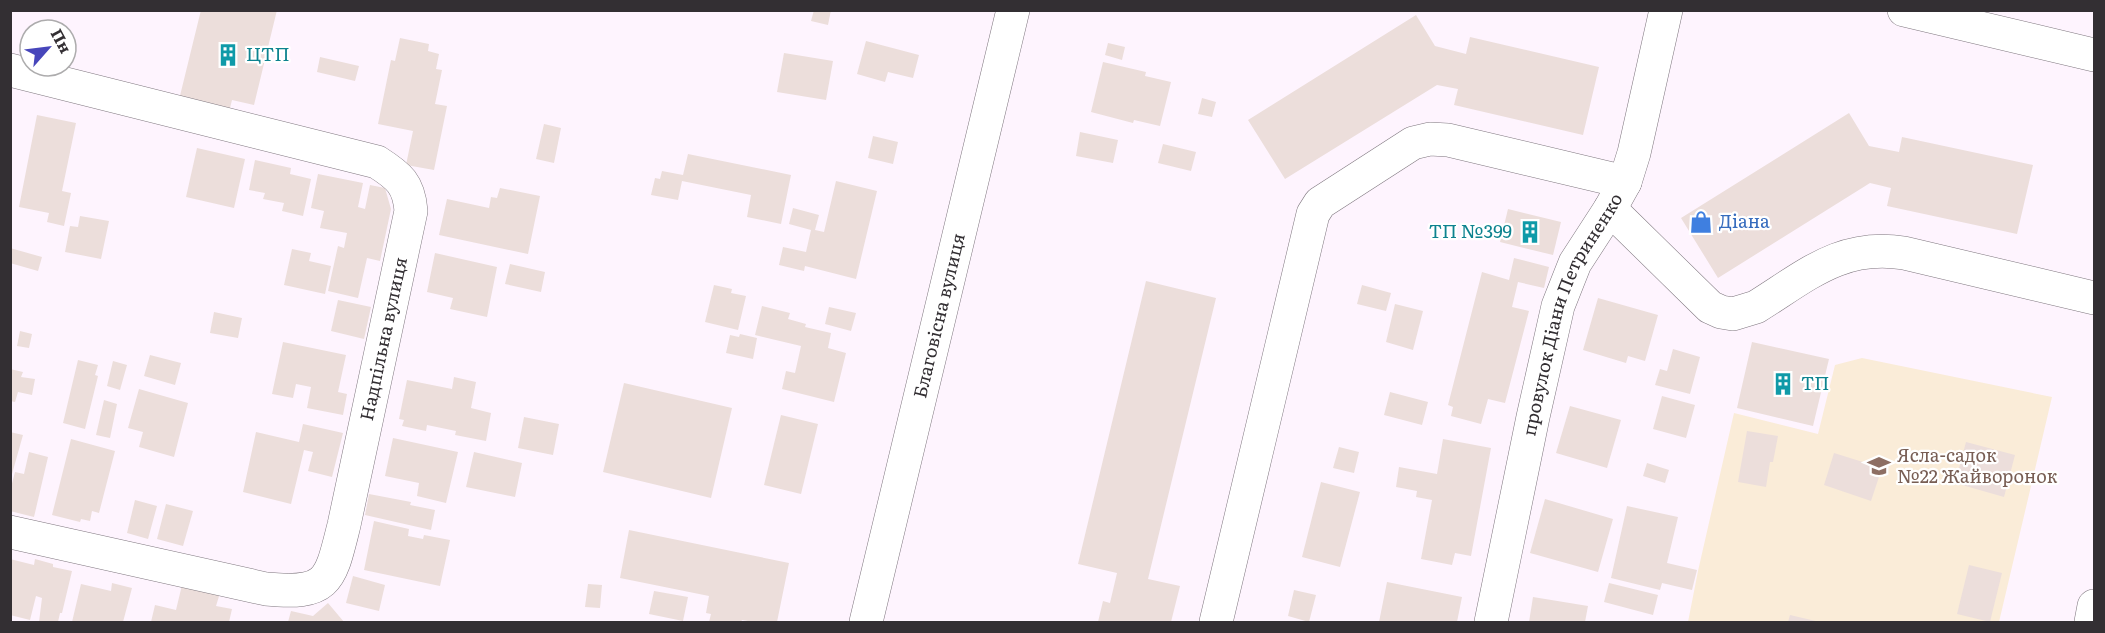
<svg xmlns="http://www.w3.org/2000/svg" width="2105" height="633" font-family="Literata,serif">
  <rect width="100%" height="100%" fill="#fef4fe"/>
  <polygon fill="#faecd8" points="1862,358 2052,397 1999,622 1688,622 1698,571 1734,413 1818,434 1835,365"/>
  <g fill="#ecdedb">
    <polygon points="201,10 277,10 254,105 232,100 227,120 177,108"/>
    <polygon points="814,10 831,10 828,25 811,21"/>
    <polygon points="1416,15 1435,46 1466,54 1470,37 1599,67 1583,135 1454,105 1458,89 1437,85 1285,179 1248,120"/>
    <polygon points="400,38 429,44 428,51 439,54 436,69 442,70 435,104 447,106 434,170 406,165 413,131 378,124 391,60 395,61"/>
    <polygon points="866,41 919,55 913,78 888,72 885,82 857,74"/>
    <polygon points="1108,43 1125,47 1122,60 1105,55"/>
    <polygon points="784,53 833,61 826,100 777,92"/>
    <polygon points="320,57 359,66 355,81 317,72"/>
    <polygon points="1103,62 1146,72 1145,76 1171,82 1160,126 1134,120 1133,123 1091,112"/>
    <polygon points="1202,98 1216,102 1212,117 1198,114"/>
    <polygon points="1849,113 1869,146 1899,152 1902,137 2033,165 2017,234 1887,206 1891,188 1870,183 1718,278 1681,218"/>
    <polygon points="37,115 76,123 62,191 71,193 64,226 47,222 49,213 19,207"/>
    <polygon points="544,124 561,128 554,163 536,159"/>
    <polygon points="1080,132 1118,140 1113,163 1076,156"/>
    <polygon points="873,136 898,142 893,164 868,158"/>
    <polygon points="1163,144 1196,152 1191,171 1158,163"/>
    <polygon points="197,148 245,159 234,208 186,197"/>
    <polygon points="688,154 791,175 781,224 747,217 751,195 682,181 678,200 651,195 655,178 660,179 662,171 683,175"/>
    <polygon points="255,160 291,168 290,174 311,179 303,216 282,211 284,203 263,199 265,193 249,190"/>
    <polygon points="318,174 363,183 358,207 365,209 370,185 385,188 391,209 380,261 367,258 358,298 328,291 338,246 344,248 347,233 320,228 324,211 311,208"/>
    <polygon points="836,181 877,191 856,279 805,266 804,271 779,265 783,247 806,252 811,230 789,224 793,208 819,215 815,230 824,232"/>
    <polygon points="500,188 540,196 528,254 439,235 447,199 489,208 491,197 497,198"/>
    <polygon points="1508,209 1561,222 1553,255 1500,242"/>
    <polygon points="80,216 109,221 101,259 65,252 70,226 78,227"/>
    <polygon points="10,248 42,257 38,271 10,263"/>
    <polygon points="292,249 311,253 309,261 331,266 325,294 284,285"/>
    <polygon points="435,253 497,267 487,317 450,309 453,298 427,292"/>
    <polygon points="1514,258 1549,267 1544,288 1518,282 1512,307 1529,311 1505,403 1488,399 1481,424 1451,416 1453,407 1448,405 1482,272 1509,280"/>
    <polygon points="510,264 545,272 541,292 505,284"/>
    <polygon points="1146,281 1216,298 1148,579 1180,586 1171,622 1098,622 1103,601 1110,603 1117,573 1078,564"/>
    <polygon points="714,285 732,289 731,293 746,296 738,330 705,322"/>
    <polygon points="1362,285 1391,293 1386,311 1357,304"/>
    <polygon points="1598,298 1658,315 1645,361 1628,356 1626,363 1583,350"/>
    <polygon points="338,300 371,307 364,339 331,331"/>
    <polygon points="1395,304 1423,311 1413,350 1386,342"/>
    <polygon points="762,306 790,313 788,319 806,324 805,327 831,333 828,348 846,353 834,402 782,389 786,371 795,373 801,346 755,335"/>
    <polygon points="829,307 856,313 851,331 825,324"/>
    <polygon points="214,312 242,318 238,338 210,333"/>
    <polygon points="20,331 32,334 29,348 17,346"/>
    <polygon points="740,334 757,338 753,359 726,353 730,335 739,337"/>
    <polygon points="283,342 346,355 338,392 347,394 343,415 307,408 311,387 296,384 293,398 272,394"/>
    <polygon points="1752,342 1829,359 1813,426 1737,408"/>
    <polygon points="1673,349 1700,357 1690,394 1655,385 1660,369 1667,371"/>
    <polygon points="150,355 181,363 175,385 144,376"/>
    <polygon points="78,360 98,365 95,375 98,376 85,429 63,423"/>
    <polygon points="113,361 127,365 120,390 107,386"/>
    <polygon points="10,369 23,372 21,377 35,379 32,395 18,392 15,402 10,401"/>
    <polygon points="454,377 476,382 471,408 491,413 486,441 455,435 456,431 427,425 426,431 402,426 404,420 399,419 407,380 452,389"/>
    <polygon points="624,383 732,408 711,498 603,472"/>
    <polygon points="139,389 188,403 174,457 139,447 143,432 128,428"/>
    <polygon points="1390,392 1428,402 1422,425 1384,415"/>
    <polygon points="1662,396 1695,405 1686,438 1653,429"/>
    <polygon points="104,400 117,404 110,438 96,435"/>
    <polygon points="1570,406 1621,420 1607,468 1556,453"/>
    <polygon points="781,415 818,424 801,494 764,485"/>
    <polygon points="524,417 559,424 553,455 518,448"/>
    <polygon points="303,424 343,433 332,477 308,471 313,452 304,450 291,504 243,492 256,432 299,442"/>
    <polygon points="1747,431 1778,436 1773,462 1770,462 1766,487 1738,482"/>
    <polygon points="10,432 23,435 12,474 10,474"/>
    <polygon points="393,438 458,452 446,503 417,496 419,483 385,476"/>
    <polygon points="71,439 115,451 99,513 92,511 90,521 81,519 80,522 52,515"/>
    <polygon points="1443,439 1491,448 1471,556 1455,553 1452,565 1421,559 1432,500 1416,497 1417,491 1396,487 1399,467 1437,474"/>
    <polygon points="1966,442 2015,455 2004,497 1955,483"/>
    <polygon points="1339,447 1359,452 1354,473 1333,468"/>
    <polygon points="29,452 48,457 34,517 10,511 10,491 15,472 24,474"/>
    <polygon points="474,452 522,463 515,497 466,487"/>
    <polygon points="1834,453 1882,468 1871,501 1824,485"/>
    <polygon points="1647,463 1669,470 1665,483 1643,476"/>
    <polygon points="1321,482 1360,492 1340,567 1302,557"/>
    <polygon points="369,494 411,502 410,505 435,510 431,530 365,515"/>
    <polygon points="1545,499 1613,519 1598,572 1530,553"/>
    <polygon points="135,500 157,506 148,539 127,533"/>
    <polygon points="166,504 193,511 183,546 157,539"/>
    <polygon points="1627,506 1678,517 1667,563 1697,570 1692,590 1662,583 1660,590 1611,578"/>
    <polygon points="374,521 409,529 408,536 423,539 424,535 450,540 440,586 364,570"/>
    <polygon points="629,530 789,563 777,622 754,622 742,620 741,622 709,622 711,614 706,613 709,596 620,578"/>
    <polygon points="10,559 34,565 35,559 53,564 53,567 72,571 62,613 60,613 58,622 39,622 42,598 36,596 30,620 10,615"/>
    <polygon points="1969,565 2002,573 1990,622 1957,614"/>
    <polygon points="353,576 385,585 379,611 346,603"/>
    <polygon points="1387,582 1462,597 1457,622 1379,622"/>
    <polygon points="112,583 132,588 123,622 72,622 81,584 111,591"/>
    <polygon points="1609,583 1658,595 1653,615 1604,602"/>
    <polygon points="588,584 602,585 600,608 585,607"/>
    <polygon points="182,585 220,593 216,606 232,609 229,622 151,622 155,605 176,610"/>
    <polygon points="1294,590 1316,595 1309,622 1288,616"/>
    <polygon points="654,591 688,597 683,621 649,614"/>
    <polygon points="1533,597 1588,606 1585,622 1529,622"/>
    <polygon points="328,603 344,622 288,622 291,611 313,616"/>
    <polygon points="1790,615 1820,622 1788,622"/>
  </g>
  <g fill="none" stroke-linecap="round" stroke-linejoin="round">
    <g stroke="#7f777f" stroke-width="34">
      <g id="minor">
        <polyline points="1904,10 2094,55"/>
        <path d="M10 70 377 162C399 176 409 184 411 211L344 525C330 581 329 595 266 589L10 532"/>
        <path d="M1610 209 1710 307 1721 312 1733 314 1756 307C1806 276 1841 243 1904 253L2094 298"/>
        <polyline points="1216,622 1313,214 1320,203 1413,143 1430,139 1448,140 1625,182"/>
        <path id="s1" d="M1491 622 1533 417 1558 306 1575 263 1610 209 1625 182 1634 153 1666 10"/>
        <polyline points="2091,622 2094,606"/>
      </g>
    </g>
    <g stroke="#7f777f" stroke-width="34">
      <g id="major">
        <path id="s2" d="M866 622 1013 10"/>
      </g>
    </g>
    <use href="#minor" stroke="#fff" stroke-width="33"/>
    <use href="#major" stroke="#fff" stroke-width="33"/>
  </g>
  <defs>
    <g id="building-bare" transform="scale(1.8)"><path d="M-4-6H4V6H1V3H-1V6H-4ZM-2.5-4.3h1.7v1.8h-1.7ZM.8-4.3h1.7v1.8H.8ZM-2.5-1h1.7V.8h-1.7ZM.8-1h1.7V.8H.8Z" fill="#0f9aa8" stroke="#fff" stroke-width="2.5" paint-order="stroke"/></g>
    <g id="shop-bare" transform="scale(1.8)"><path d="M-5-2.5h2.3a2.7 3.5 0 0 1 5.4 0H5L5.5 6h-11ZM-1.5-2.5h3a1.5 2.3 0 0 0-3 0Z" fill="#3f7fe0" stroke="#fff" stroke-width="2.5" paint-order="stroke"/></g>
    <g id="school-bare" transform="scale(1.8)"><path d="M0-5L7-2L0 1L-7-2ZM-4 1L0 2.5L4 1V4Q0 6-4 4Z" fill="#8d6e63" stroke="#fff" stroke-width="2.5" paint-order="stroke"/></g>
  </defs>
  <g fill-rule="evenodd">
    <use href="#building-bare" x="228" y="55"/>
    <use href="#shop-bare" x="1701" y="222"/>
    <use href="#building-bare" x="1530" y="232"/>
    <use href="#building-bare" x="1783" y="384"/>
    <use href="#school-bare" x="1879" y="466"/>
  </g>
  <g text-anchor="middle" stroke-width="4.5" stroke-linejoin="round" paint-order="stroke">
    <g font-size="18" fill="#0d838f" stroke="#fff" text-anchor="start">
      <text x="246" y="61">ЦТП</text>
      <text x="1512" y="238" text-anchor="end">ТП №399</text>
      <text x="1801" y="390">ТП</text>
    </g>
    <g font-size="18" fill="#366cbe" stroke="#fff" text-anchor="start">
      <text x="1719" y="228">Діана</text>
    </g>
    <g font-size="18" fill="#332f33" stroke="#fff">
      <text dy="6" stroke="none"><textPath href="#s1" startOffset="320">провулок Діани Петриненко</textPath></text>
      <text dy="6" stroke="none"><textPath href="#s2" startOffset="315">Благовісна вулиця</textPath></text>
      <text transform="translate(384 339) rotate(-78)" y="6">Надпільна вулиця</text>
    </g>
    <g font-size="18" fill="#785e54" stroke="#fff" text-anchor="start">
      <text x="1897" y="462">Ясла-садок<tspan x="1897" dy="21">№22 Жайворонок</tspan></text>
    </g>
  </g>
  <rect width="2105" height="633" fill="none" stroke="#332f33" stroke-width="24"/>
  <g transform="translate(48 48) rotate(62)"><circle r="28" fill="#ffffff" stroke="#adacad" stroke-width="1.5"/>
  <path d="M0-4.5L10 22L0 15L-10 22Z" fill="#4746bb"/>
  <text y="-9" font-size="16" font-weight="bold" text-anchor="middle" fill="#332f33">Пн</text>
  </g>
</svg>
